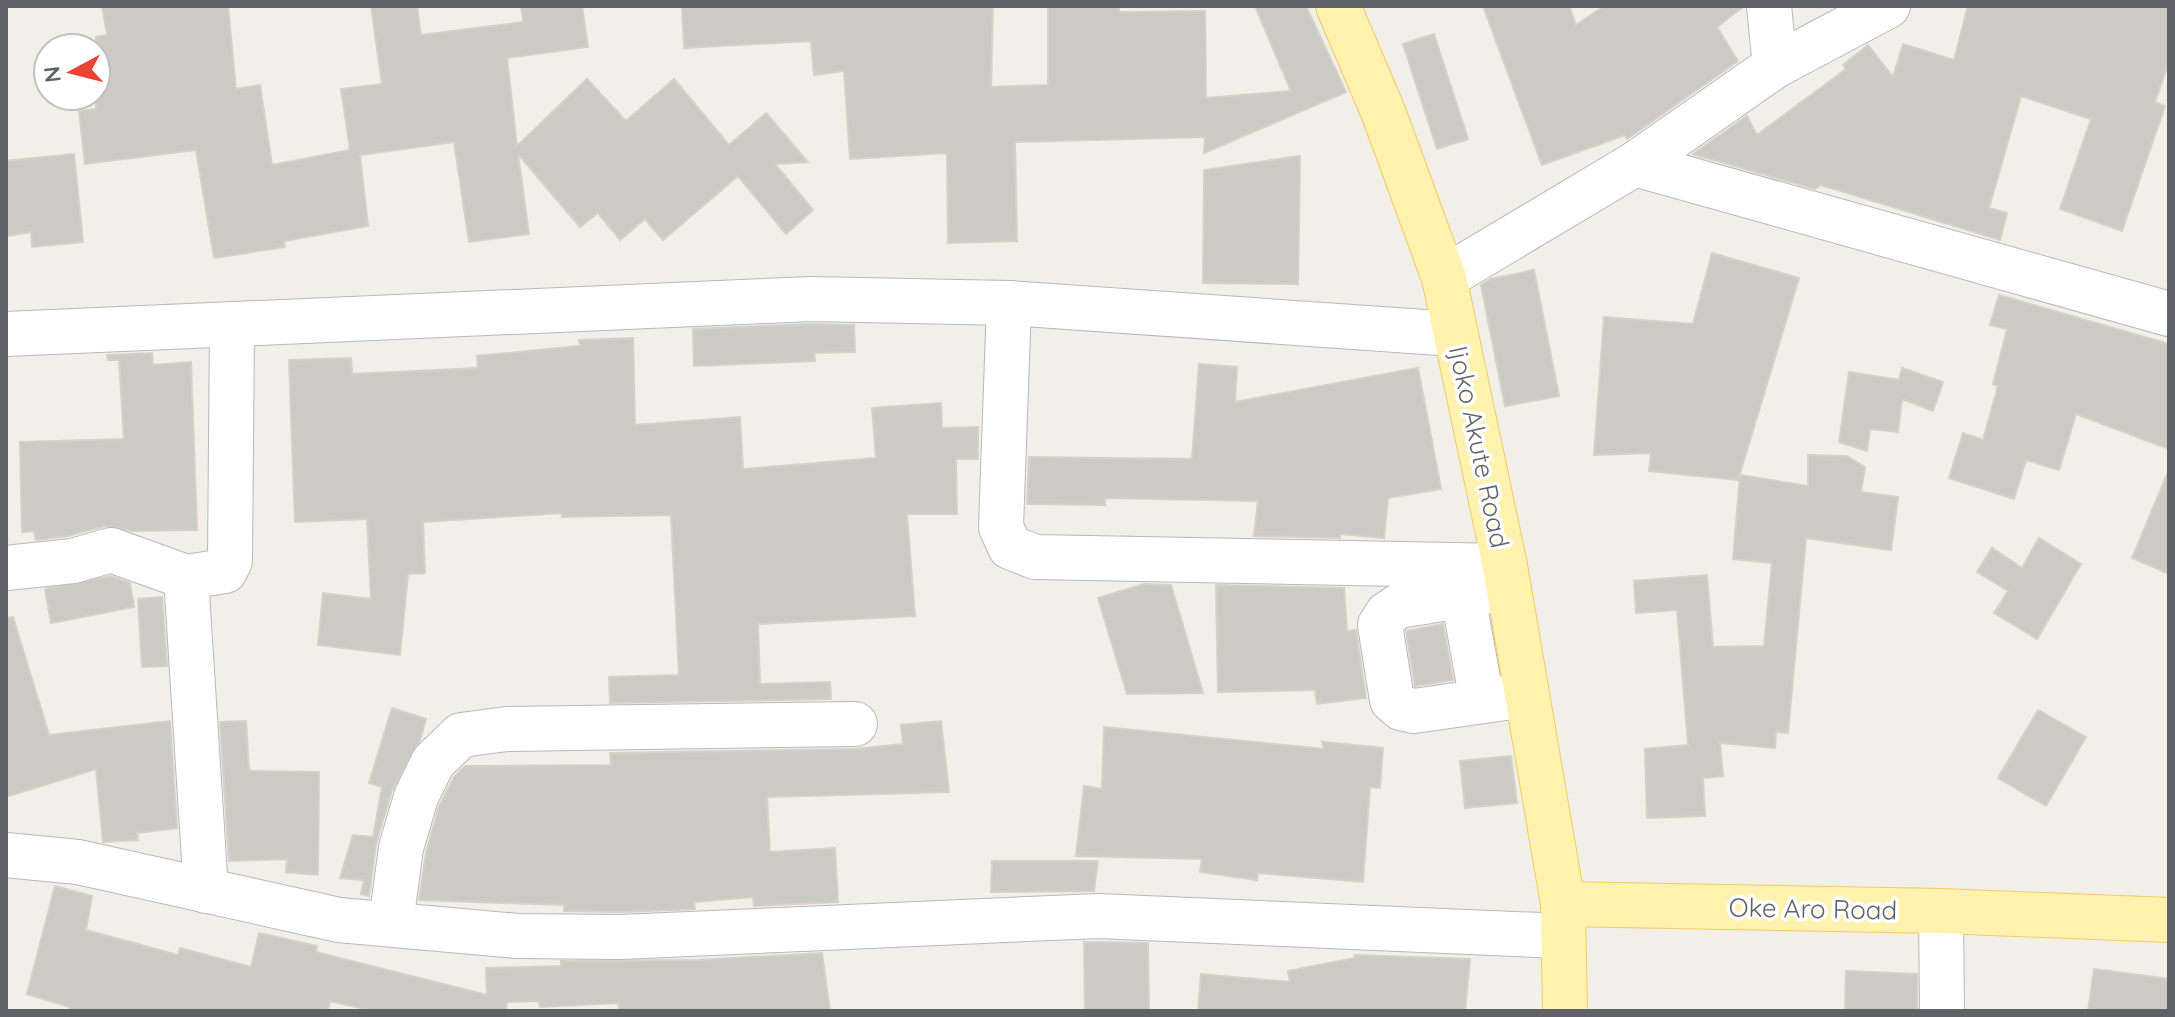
<svg xmlns="http://www.w3.org/2000/svg" width="2175" height="1017" font-family="Quicksand,sans-serif">
  <rect width="100%" height="100%" fill="#f1efe8"/>
  <g fill="#cccac5" stroke="#d6d1c6" stroke-width="2">
    <polygon points="102,6 228,6 236,89 260,85 272,165 350,150 341,89 382,84 371,6 417,6 421,35 523,22 521,6 582,6 588,47 507,58 517,146 587,79 626,121 674,79 729,145 766,113 808,162 775,164 813,210 786,234 738,176 663,240 645,219 620,240 598,213 580,227 518,154 529,234 469,242 454,142 360,155 368,226 284,241 285,247 214,258 196,150 85,164 79,111 96,109 96,37 107,35"/>
    <polygon points="682,6 993,6 991,87 1048,85 1048,6 1119,6 1119,12 1205,11 1206,98 1291,91 1255,6 1306,6 1346,92 1204,153 1205,137 1015,142 1017,241 948,243 947,153 850,159 844,71 814,75 811,41 684,48"/>
    <polygon points="1483,6 1569,6 1576,25 1604,6 1744,6 1717,27 1738,61 1627,139 1625,135 1542,165"/>
    <polygon points="1968,6 2169,6 2169,62 2155,102 2165,106 2122,231 2060,209 2091,119 2021,96 1989,208 2007,213 2000,240 1821,185 1815,189 1693,154 1747,116 1757,135 1846,69 1843,65 1868,45 1893,77 1903,44 1954,60"/>
    <polygon points="1434,34 1468,139 1437,149 1403,44"/>
    <polygon points="74,154 83,242 32,247 31,232 6,236 6,161"/>
    <polygon points="1300,156 1298,284 1203,283 1204,170"/>
    <polygon points="1712,253 1799,278 1738,480 1649,471 1651,453 1594,455 1604,317 1693,324"/>
    <polygon points="1534,270 1559,396 1505,406 1481,285 1491,279"/>
    <polygon points="1999,295 2169,344 2169,449 2076,414 2059,470 2026,460 2014,499 1949,478 1963,433 1983,440 1998,386 1993,384 2007,329 1990,325"/>
    <polygon points="811,324 854,325 855,352 814,353 815,361 694,366 693,329"/>
    <polygon points="633,338 635,425 740,417 743,469 876,458 872,408 941,403 942,428 978,427 978,459 956,459 957,514 907,514 915,616 758,624 760,684 830,682 831,699 610,703 609,677 679,675 671,515 562,517 562,513 423,522 425,573 408,574 400,655 318,645 323,593 371,599 367,519 295,522 289,360 351,358 352,374 478,368 477,356 580,346 579,340"/>
    <polygon points="152,353 153,365 191,362 197,530 133,531 105,526 68,536 36,540 34,531 22,532 20,442 124,439 119,360 108,360 107,355"/>
    <polygon points="1199,364 1237,367 1235,402 1418,368 1441,489 1388,498 1384,538 1340,534 1340,538 1254,536 1258,501 1105,498 1105,505 1027,504 1029,457 1192,459"/>
    <polygon points="1902,368 1943,382 1933,411 1902,399 1898,432 1870,429 1867,451 1839,442 1849,372 1899,380"/>
    <polygon points="1808,455 1847,456 1865,467 1861,492 1898,497 1891,550 1806,538 1788,733 1776,732 1775,748 1720,743 1723,776 1703,778 1705,816 1647,818 1645,749 1688,745 1677,610 1636,613 1634,581 1707,575 1713,647 1764,646 1772,563 1733,559 1740,475 1808,486"/>
    <polygon points="2168,472 2169,472 2169,574 2132,558"/>
    <polygon points="2039,538 2081,564 2037,639 1994,613 2008,591 1977,572 1992,548 2022,568"/>
    <polygon points="110,576 130,583 134,607 51,623 45,589"/>
    <polygon points="1144,584 1171,585 1203,693 1127,694 1098,598"/>
    <polygon points="1216,585 1344,588 1347,631 1356,630 1366,698 1317,704 1315,690 1218,692"/>
    <polygon points="162,597 167,666 142,667 138,599"/>
    <polygon points="13,617 49,735 170,721 177,828 137,833 138,840 103,842 96,769 6,797 6,618"/>
    <polygon points="1443,624 1453,680 1415,686 1406,631"/>
    <polygon points="392,708 426,719 420,740 392,790 376,844 369,896 361,894 364,880 340,878 353,835 373,837 382,787 369,783"/>
    <polygon points="2038,710 2086,737 2046,806 1998,778"/>
    <polygon points="246,721 249,771 319,772 318,875 286,872 287,859 229,861 220,722"/>
    <polygon points="941,721 949,792 767,797 770,852 835,848 838,902 754,906 753,897 694,902 695,909 620,912 564,911 564,905 419,900 426,853 439,806 454,777 465,766 611,765 610,753 855,749 903,744 901,725"/>
    <polygon points="1104,727 1324,749 1322,742 1383,748 1380,788 1370,787 1363,882 1258,873 1257,880 1200,872 1202,859 1076,856 1084,786 1102,789"/>
    <polygon points="1511,756 1517,803 1465,808 1460,761"/>
    <polygon points="992,861 1098,861 1094,891 991,892"/>
    <polygon points="55,886 92,896 86,930 178,955 180,948 251,967 259,933 317,946 316,952 487,995 486,968 561,966 561,961 699,960 822,953 830,1011 618,1011 619,1003 540,1007 539,1001 507,1002 506,1011 373,1011 330,1001 328,1011 69,1011 70,1007 27,994"/>
    <polygon points="1084,942 1148,943 1149,1011 1085,1011"/>
    <polygon points="1355,955 1470,959 1465,1011 1198,1011 1201,974 1290,982 1288,971 1355,958"/>
    <polygon points="2094,969 2169,979 2169,1011 2088,1011"/>
    <polygon points="1846,971 1917,974 1917,1011 1845,1011"/>
  </g>
  <g fill="none" stroke-linecap="round" stroke-linejoin="round">
    <g stroke="#b5b8bc" stroke-width="46">
      <g id="minor">
        <polyline points="1769,6 1775,66"/>
        <polyline points="1635,164 2169,314"/>
        <polyline points="1444,278 1635,164 1775,66 1888,6"/>
        <polyline points="1009,303 1001,527 1010,547 1035,557 1505,566"/>
        <polyline points="6,334 811,299 1009,303 1454,334"/>
        <polyline points="6,568 73,561 111,550 186,577"/>
        <polyline points="1509,588 1399,606 1387,614 1380,625 1392,700 1401,708 1414,711 1526,695"/>
        <polyline points="1463,596 1482,701"/>
        <polyline points="6,855 78,862 339,920 517,936 620,937 1098,916 1562,936"/>
        <polyline points="206,891 186,577 225,571 230,561 232,324"/>
        <polyline points="1941,911 1942,1011"/>
        <polyline points="391,922 401,848 416,797 433,762 461,735 507,729 855,724"/>
      </g>
    </g>
    <g stroke="#f2c960" stroke-width="46">
      <g id="major">
        <polyline points="1338,6 1384,114 1444,278 1505,566 1563,904 1565,1011"/>
        <polyline points="1563,904 1941,911 2169,920"/>
      </g>
    </g>
    <use href="#minor" stroke="#fff" stroke-width="44"/>
    <use href="#major" stroke="#fff2af" stroke-width="44"/>
  </g>
  <g text-anchor="middle" stroke-width="7" stroke-linejoin="round" paint-order="stroke">
    <g font-size="26" fill="#5f6368" stroke="#fff">
      <text transform="translate(1479 447) rotate(78)" y="9">Ijoko Akute Road</text>
      <text transform="translate(1813 909) rotate(1)" y="9">Oke Aro Road</text>
    </g>
  </g>
  <rect width="2175" height="1017" fill="none" stroke="#5f6368" stroke-width="16"/>
  <g transform="translate(72 72) rotate(263)"><circle r="38" fill="#ffffff" stroke="#bfc1c3" stroke-width="2"/>
  <path d="M0-6L14 30L0 20L-14 30Z" fill="#ea4335"/>
  <text y="-12" font-size="22" font-weight="bold" text-anchor="middle" fill="#5f6368">N</text>
  </g>
</svg>
